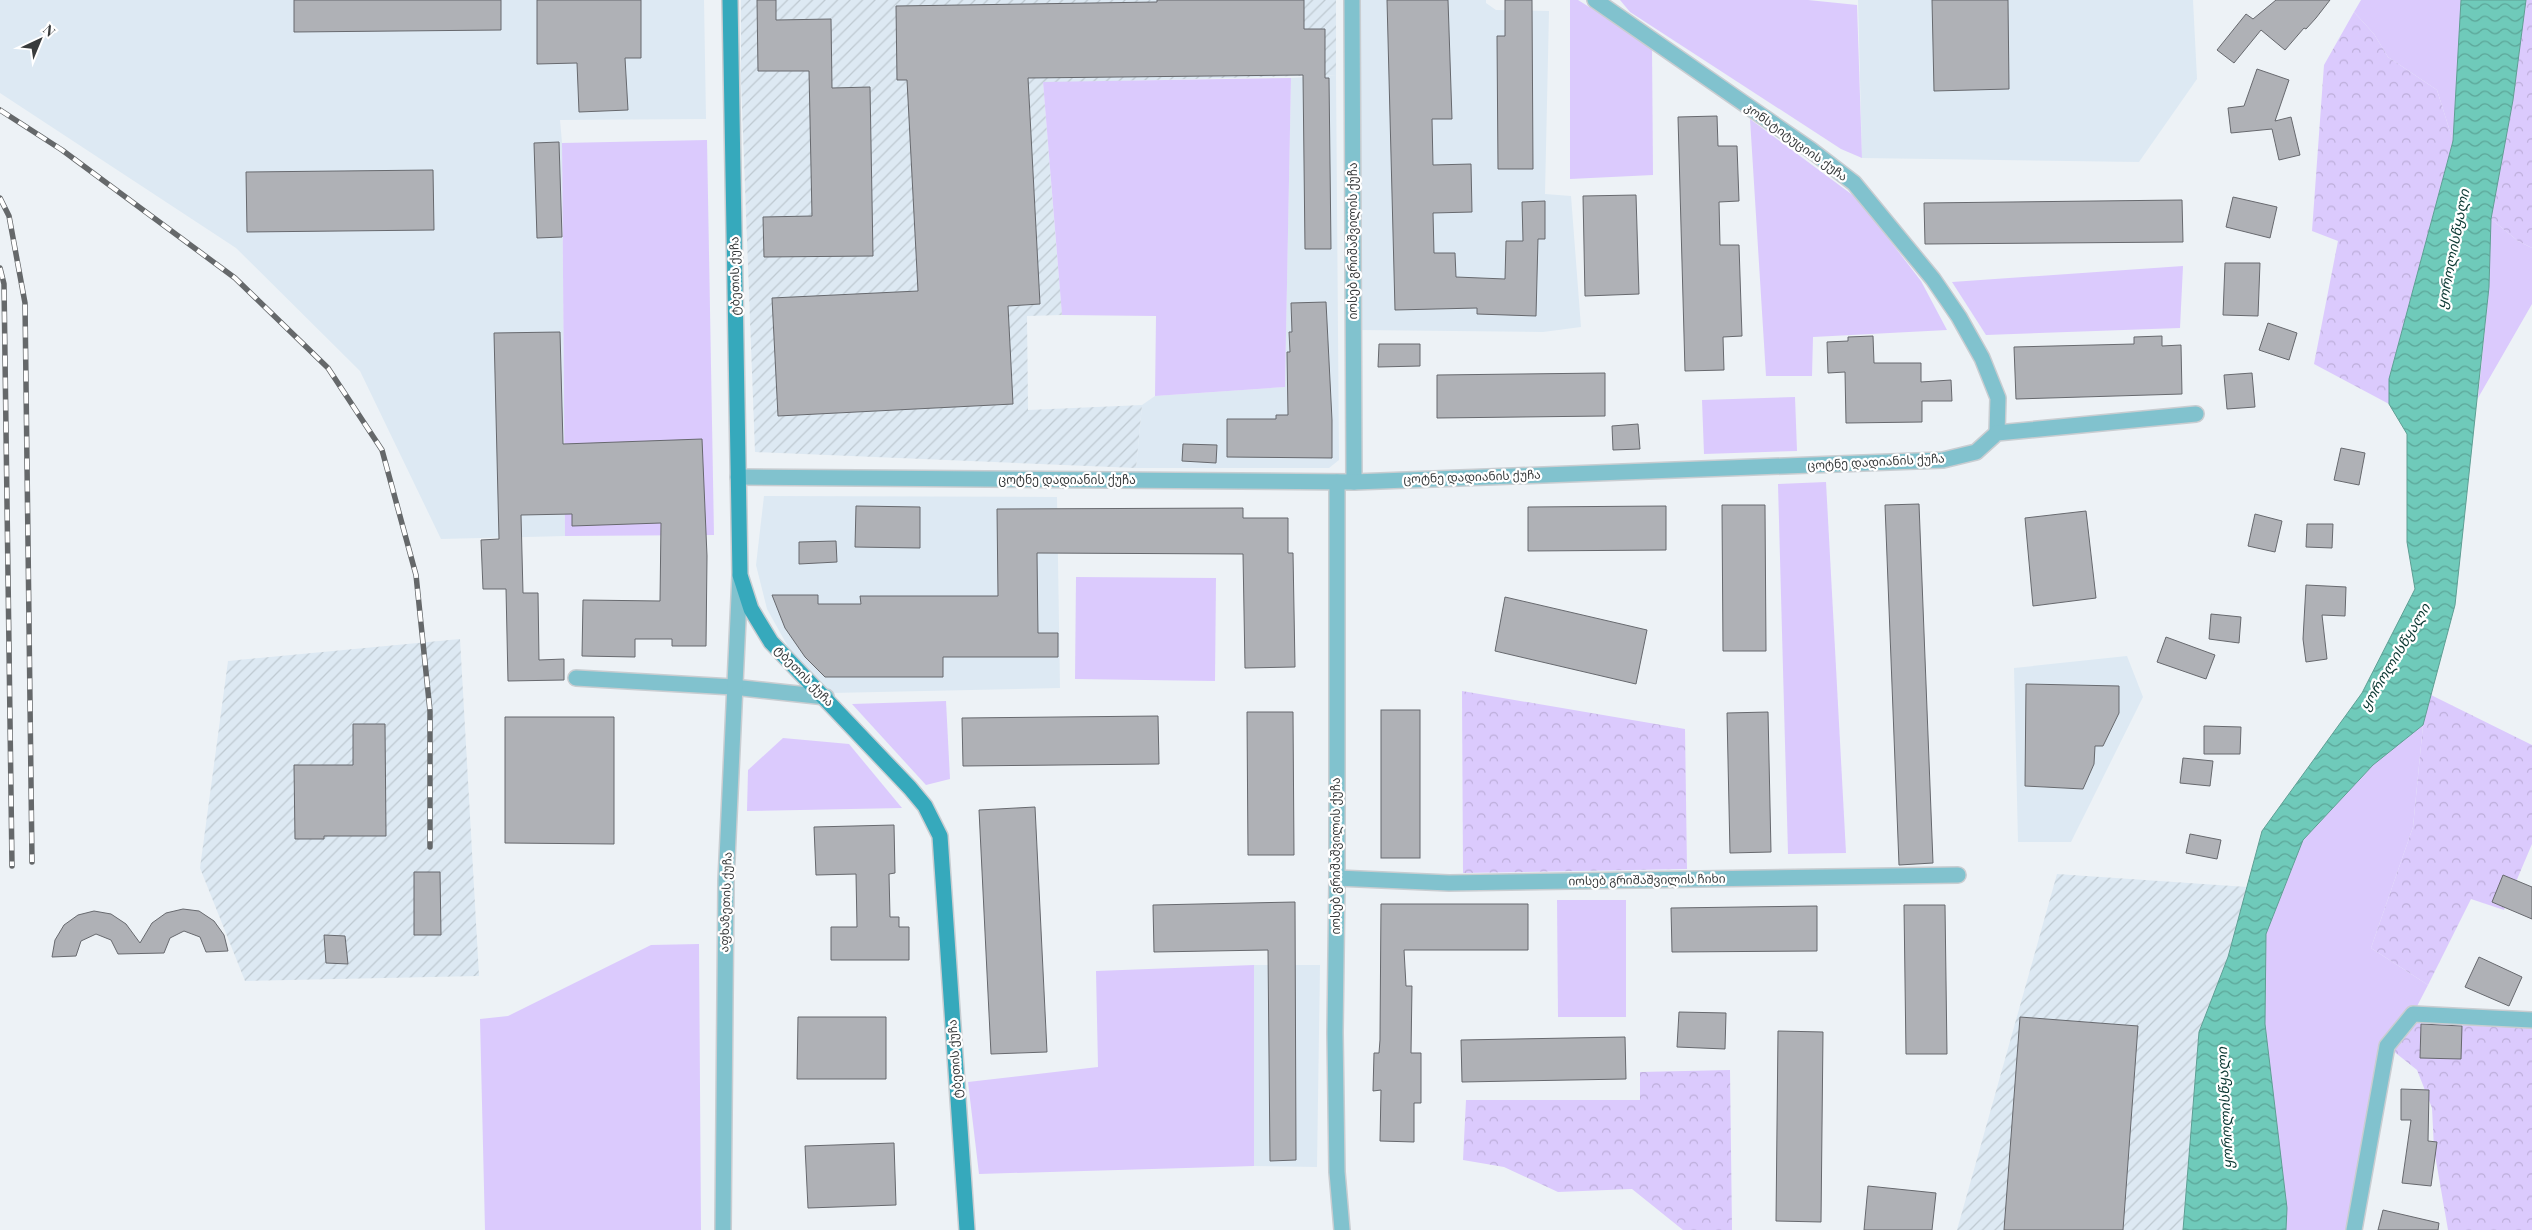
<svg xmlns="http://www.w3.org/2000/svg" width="2532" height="1230" font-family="'Playfair Display','Noto Sans Georgian',serif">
  <defs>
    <pattern id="industrial-furrows" width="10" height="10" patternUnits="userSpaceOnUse" patternTransform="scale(1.25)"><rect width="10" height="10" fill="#dde9f3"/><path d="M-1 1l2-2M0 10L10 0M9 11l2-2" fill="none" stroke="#bec9d1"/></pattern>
    <pattern id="forest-crowns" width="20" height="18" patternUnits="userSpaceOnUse" patternTransform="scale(1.25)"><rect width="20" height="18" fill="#dbcafd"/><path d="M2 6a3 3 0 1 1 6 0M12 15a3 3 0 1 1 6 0" fill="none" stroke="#bdaeda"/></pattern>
    <pattern id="water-waves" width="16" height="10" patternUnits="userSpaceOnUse" patternTransform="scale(1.25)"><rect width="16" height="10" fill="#6fcaba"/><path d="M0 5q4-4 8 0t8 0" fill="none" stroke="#5ca598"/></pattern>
  </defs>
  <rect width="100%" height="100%" fill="#edf2f6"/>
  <g fill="#dde9f3">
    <polygon points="0,0 704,0 706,119 560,120 562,143 565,536 441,539 360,371 236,248 0,93"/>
    <polygon points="1357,0 1486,0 1486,3 1496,10 1549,11 1545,194 1571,196 1581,327 1543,332 1359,330"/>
    <polygon points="1858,0 2193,0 2197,79 2139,162 1862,158"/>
    <polygon points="1336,75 1339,460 1329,468 1136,468 1142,405 1155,396 1285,387 1291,78"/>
    <polygon points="764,496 1057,497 1060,688 831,693 791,652 767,609 756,565"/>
    <polygon points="2127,656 2143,697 2071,842 2018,842 2014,668"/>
    <polygon points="1254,965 1320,965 1317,1167 1254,1166"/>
  </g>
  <g fill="url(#industrial-furrows)">
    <polygon points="741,0 1336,0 1336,75 1043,83 1062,315 1027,316 1028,410 1142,405 1136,468 755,452 741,80"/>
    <polygon points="460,639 479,976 245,981 200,868 228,661"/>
    <polygon points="2057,874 2247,887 2228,957 2199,1032 2183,1230 1957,1230"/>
  </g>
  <g fill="#dbcafd">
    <polygon points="1570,0 1578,0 1652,46 1653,175 1570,179"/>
    <polygon points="1620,0 1808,0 1857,5 1862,158 1841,149 1630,12"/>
    <polygon points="2361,0 2461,0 2453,141 2437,90 2388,57 2374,34 2354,12"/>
    <polygon points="1291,78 1285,387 1155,396 1156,316 1062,315 1043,82"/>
    <polygon points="1750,119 1858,199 1921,281 1947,330 1813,337 1812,376 1766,376"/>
    <polygon points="707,140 714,535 565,536 562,143"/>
    <polygon points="2491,219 2518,241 2532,248 2532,304 2478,398 2489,287"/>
    <polygon points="2183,266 2180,328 1986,335 1952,282"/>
    <polygon points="1795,397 1797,451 1704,454 1702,400"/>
    <polygon points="1826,482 1846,853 1788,854 1778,484"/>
    <polygon points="1076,577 1216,578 1215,681 1075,679"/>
    <polygon points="946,701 950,779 926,785 852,704"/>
    <polygon points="2423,725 2413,827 2371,948 2428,985 2413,1014 2387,1046 2354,1230 2286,1230 2287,1208 2265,1024 2266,934 2303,840 2373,765"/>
    <polygon points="783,738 849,744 902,808 747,811 748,770"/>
    <polygon points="1557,900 1626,900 1626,1017 1558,1017"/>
    <polygon points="699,944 701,1230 485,1230 480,1019 508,1016 651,945"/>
    <polygon points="1254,965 1254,1166 979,1174 968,1082 1098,1067 1096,971"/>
  </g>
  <g fill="url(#forest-crowns)">
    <polygon points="2526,0 2532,0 2532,248 2518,241 2491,219 2513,100"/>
    <polygon points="2354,12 2374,34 2388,57 2437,90 2453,141 2389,379 2389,404 2314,364 2338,241 2312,231 2324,65"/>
    <polygon points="1462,691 1685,729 1687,869 1463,873"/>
    <polygon points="2431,695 2532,745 2532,844 2504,910 2471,899 2428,985 2371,948 2413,827 2423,725"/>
    <polygon points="2413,1014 2532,1020 2532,1230 2448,1230 2434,1149 2432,1108 2417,1070 2387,1046"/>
    <polygon points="1730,1070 1732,1230 1683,1230 1632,1189 1558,1192 1504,1167 1463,1160 1466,1100 1640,1100 1640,1072"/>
  </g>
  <polygon fill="url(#water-waves)" stroke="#5e9f94" points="2461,0 2526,0 2513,100 2491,219 2489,287 2455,605 2423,725 2373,765 2303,840 2266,934 2265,1024 2287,1208 2286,1230 2183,1230 2199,1032 2228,957 2262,831 2362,693 2415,589 2407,542 2407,434 2389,404 2389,379 2453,141"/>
  <g fill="#afb1b6" stroke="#67696e">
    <polygon points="294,0 501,0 501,30 294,32"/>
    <polygon points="537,0 641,0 641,58 625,58 628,110 579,112 577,63 537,64"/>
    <polygon points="757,0 776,0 776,20 831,19 832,88 870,87 873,256 764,257 763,217 812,216 809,71 758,71"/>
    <polygon points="1157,0 1304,0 1304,29 1325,29 1325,78 1329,78 1331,249 1305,249 1303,75 1028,78 1040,304 1008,306 1013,404 778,416 772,298 918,291 907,80 897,80 896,6 1157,2"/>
    <polygon points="1387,0 1448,0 1452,119 1432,119 1433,165 1471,164 1472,212 1433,213 1434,253 1455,253 1456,277 1505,279 1506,241 1523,241 1522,202 1545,201 1545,239 1538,239 1536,316 1477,314 1477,308 1395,310"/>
    <polygon points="1505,0 1532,0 1533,169 1498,169 1497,36 1505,36"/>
    <polygon points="1932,0 2008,0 2009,89 1934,91"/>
    <polygon points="2276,0 2330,0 2316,18 2306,29 2304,28 2285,50 2261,30 2234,63 2217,50 2246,14 2253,19"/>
    <polygon points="2257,69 2289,80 2275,121 2291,117 2300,155 2279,160 2272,129 2231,133 2228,108 2244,106"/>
    <polygon points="1717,116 1718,146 1737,146 1739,201 1719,202 1720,245 1739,245 1742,336 1723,337 1724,370 1685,371 1678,117"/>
    <polygon points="559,142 562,237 537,238 534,143"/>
    <polygon points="433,170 434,230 247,232 246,172"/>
    <polygon points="1636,195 1639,294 1585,296 1583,196"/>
    <polygon points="2233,197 2277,207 2270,238 2226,227"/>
    <polygon points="2182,200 2183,242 1925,244 1924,203"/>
    <polygon points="2225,263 2260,263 2258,316 2223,315"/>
    <polygon points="1326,302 1332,420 1332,458 1227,457 1227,419 1276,419 1276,415 1288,415 1287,352 1290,352 1289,332 1292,332 1291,303"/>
    <polygon points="2268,323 2297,333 2289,360 2259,350"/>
    <polygon points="560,332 563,444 702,439 707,556 706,646 672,646 672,639 635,639 635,657 582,656 583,600 660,601 661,523 572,526 572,514 521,515 523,593 538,593 539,660 564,659 564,680 508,681 506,589 483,589 481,540 499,539 494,333"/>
    <polygon points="1873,336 1874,363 1921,363 1921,382 1951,380 1952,401 1922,401 1922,422 1846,423 1845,372 1828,373 1827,342 1848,341 1848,337"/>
    <polygon points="2162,336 2162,346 2181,345 2182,394 2016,399 2014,347 2134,344 2134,337"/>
    <polygon points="1379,344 1420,344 1420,366 1378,367"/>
    <polygon points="1605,373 1605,416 1437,418 1437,375"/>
    <polygon points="2252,373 2255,407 2227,409 2224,375"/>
    <polygon points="1638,424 1640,449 1613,450 1612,426"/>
    <polygon points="1183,444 1217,445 1216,463 1182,461"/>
    <polygon points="2341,448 2365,453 2359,485 2334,480"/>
    <polygon points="1919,504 1933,863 1899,865 1885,505"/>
    <polygon points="1722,505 1765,505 1766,651 1723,651"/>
    <polygon points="856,506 920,507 920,548 855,547"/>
    <polygon points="1666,506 1666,550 1528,551 1528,507"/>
    <polygon points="1243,508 1243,518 1288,518 1288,553 1293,553 1295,667 1245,668 1243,554 1037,553 1038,633 1058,633 1058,657 943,657 943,677 825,677 805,657 785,628 772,595 818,595 818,604 861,604 860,596 998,596 997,509"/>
    <polygon points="2086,511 2096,598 2033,606 2025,518"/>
    <polygon points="2255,514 2282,521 2275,552 2248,546"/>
    <polygon points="2307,524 2333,524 2332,548 2306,547"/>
    <polygon points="836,541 837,562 799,564 799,542"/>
    <polygon points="2306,585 2346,587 2345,616 2322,615 2327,659 2306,662 2303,639"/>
    <polygon points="1505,597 1647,630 1636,684 1495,651"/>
    <polygon points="2211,614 2241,617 2239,643 2209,639"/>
    <polygon points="2166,637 2215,655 2206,679 2157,662"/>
    <polygon points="2026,684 2119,686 2119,713 2103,746 2095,746 2094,764 2083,789 2025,786"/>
    <rect x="1381" y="710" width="39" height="148"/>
    <polygon points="1247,712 1293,712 1294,855 1248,855"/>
    <polygon points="1768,712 1771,852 1730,853 1727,713"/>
    <polygon points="1158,716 1159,764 963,766 962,718"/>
    <polygon points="505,717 614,717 614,844 505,843"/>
    <polygon points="353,724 385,724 386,836 324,836 324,839 295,839 294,765 353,765"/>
    <polygon points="2204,726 2241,727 2240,754 2204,754"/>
    <polygon points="2183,758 2213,761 2210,786 2180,783"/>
    <polygon points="1035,807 1047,1052 991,1054 979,810"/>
    <polygon points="894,825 895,873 889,874 890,917 899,917 899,927 909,927 909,960 831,960 831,927 857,927 856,874 816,875 814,827"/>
    <polygon points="2190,834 2221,840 2217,859 2186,853"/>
    <polygon points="414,872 440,872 441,935 414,935"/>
    <polygon points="2503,875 2532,887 2532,919 2492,902"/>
    <polygon points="1295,902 1296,1160 1270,1161 1268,950 1154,952 1153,905"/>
    <polygon points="1381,904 1528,904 1528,950 1404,950 1406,986 1412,986 1411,1053 1421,1053 1421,1103 1414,1103 1414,1142 1380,1141 1381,1090 1373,1091 1374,1053 1379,1053 1380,1040"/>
    <polygon points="1904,905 1945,905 1947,1054 1906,1054"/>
    <polygon points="1817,906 1817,951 1672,952 1671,908"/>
    <polygon points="183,909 199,911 214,921 224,935 228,951 206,952 200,937 184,931 170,938 164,953 118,954 111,940 96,934 81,941 76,956 52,957 55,940 64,925 78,915 94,911 111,914 126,924 140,943 152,923 166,913"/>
    <polygon points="324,935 345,936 348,964 326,963"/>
    <polygon points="2479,957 2522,977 2509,1006 2465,987"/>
    <polygon points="1679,1012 1726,1013 1725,1049 1677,1047"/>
    <polygon points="798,1017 886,1017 886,1079 797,1079"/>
    <polygon points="2020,1017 2138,1026 2123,1230 2004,1230"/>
    <polygon points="2421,1024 2462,1026 2461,1059 2420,1058"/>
    <polygon points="1778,1031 1823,1032 1821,1222 1776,1221"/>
    <polygon points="1625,1037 1626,1079 1462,1082 1461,1040"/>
    <polygon points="2401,1089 2429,1090 2428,1141 2437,1142 2431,1186 2402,1183 2411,1120 2401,1120"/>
    <polygon points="894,1143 896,1205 808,1208 805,1146"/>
    <polygon points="1868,1186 1936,1193 1932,1230 1864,1230"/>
    <polygon points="2383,1210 2439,1223 2438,1230 2378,1230"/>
  </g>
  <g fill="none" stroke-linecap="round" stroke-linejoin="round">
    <g stroke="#c9cdd1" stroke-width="18">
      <g id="street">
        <polyline points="1352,0 1354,482"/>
        <polyline points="1595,0 1811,150 1854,183 1933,279 1959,317 1982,358 1998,398 1997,433"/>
        <polyline points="738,477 1354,482 1943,460 1976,452 1997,433 2196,414"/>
        <polyline points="1337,482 1337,878 1335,1033 1337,1172 1342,1230"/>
        <polyline points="576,678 733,687 826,697"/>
        <polyline points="1337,878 1449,883 1958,875"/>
        <polyline points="723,1230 726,881 740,575"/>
        <polyline points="2354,1230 2387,1046 2413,1014 2532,1020"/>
      </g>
    </g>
    <g stroke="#c9cdd1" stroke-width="18">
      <polyline id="secondary" points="730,0 740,575 751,609 771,642 910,788 925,806 940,836 967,1230"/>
    </g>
    <use href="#street" stroke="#81c2ce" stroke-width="15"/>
    <use href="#secondary" stroke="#36a9bc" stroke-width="15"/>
    <g stroke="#65686a" stroke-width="5.5">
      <g id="rail">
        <polyline points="0,110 62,150 235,278 328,368 382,450 416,575 430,711 430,847"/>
        <polyline points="0,198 9,216 25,303 32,862"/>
        <polyline points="0,268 4,284 12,866"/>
      </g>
    </g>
    <use href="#rail" stroke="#fff" stroke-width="4" stroke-dasharray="11" stroke-linecap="butt"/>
  </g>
  <g text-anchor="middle" stroke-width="4.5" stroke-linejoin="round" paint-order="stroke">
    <g font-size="12" fill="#383b3c" stroke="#fff">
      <text transform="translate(1796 142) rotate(36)" y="4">კონსტიტუციის ქუჩა</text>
      <text transform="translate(1353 241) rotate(-90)" y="4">იოსებ გრიშაშვილის ქუჩა</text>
      <text transform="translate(735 276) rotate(-91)" y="4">ტბეთის ქუჩა</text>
      <text transform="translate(1876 462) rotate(-3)" y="4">ცოტნე დადიანის ქუჩა</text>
      <text transform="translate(1472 477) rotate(-2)" y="4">ცოტნე დადიანის ქუჩა</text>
      <text x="1067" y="484">ცოტნე დადიანის ქუჩა</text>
      <text transform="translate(804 676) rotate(46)" y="4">ტბეთის ქუჩა</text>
      <text transform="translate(1336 856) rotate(-90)" y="4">იოსებ გრიშაშვილის ქუჩა</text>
      <text transform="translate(1647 880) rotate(-1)" y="4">იოსებ გრიშაშვილის ჩიხი</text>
      <text transform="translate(726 902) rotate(-88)" y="4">აფხაზეთის ქუჩა</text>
      <text transform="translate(955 1059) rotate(-94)" y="4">ტბეთის ქუჩა</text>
    </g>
    <g font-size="14" font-style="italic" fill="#093630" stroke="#fff">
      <text transform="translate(2453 249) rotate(-79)" y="5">ყოროლისწყალი</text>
      <text transform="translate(2395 657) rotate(-59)" y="5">ყოროლისწყალი</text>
      <text transform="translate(2225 1108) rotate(-93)" y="5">ყოროლისწყალი</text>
    </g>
  </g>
  <g transform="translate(40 40) rotate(44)" stroke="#ffffff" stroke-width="4" paint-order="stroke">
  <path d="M0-4L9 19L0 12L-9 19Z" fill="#383b3c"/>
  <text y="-8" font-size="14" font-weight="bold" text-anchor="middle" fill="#383b3c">N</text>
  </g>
</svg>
